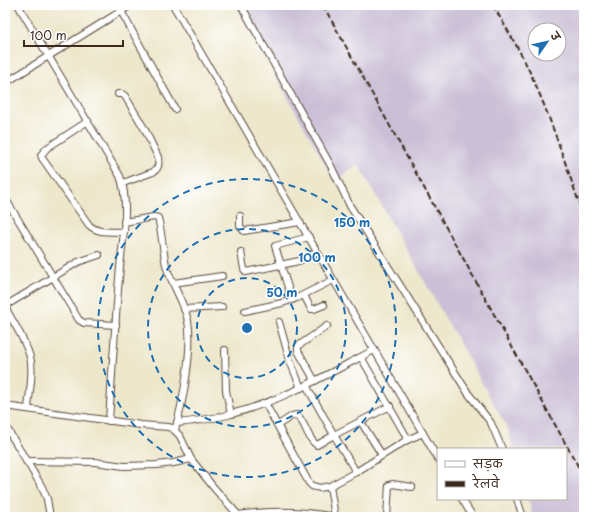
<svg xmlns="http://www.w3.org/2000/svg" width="589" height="522" font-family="'Playpen Sans','Playpen Sans Deva',sans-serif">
  <rect width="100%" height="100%" fill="#fff"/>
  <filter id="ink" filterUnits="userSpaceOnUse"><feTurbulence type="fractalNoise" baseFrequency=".025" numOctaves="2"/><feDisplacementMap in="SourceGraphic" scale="8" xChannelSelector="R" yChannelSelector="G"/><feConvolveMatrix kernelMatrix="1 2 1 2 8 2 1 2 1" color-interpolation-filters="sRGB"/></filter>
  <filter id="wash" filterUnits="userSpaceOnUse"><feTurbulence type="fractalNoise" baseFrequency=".012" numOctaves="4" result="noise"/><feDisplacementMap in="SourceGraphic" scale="16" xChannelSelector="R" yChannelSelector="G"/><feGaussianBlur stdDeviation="0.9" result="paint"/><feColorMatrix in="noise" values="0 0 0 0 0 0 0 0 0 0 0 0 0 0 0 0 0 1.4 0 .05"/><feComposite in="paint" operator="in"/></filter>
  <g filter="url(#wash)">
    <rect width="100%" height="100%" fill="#ede7cb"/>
    <path fill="#cabfd6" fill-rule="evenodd" d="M236 5H581L584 17V517H533L528 499H566V449H513L507 427 358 164 335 182ZM535 30H559V54H535Z"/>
  </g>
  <g filter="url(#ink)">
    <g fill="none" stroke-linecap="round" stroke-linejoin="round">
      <g stroke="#564638" stroke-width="8">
        <g id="minor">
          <path d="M18 5 120 176C131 206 121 247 119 278 115 326 112 373 109 421"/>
          <polyline points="173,5 438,459"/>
          <polyline points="241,5 331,166 350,206 468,393 491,423 502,449"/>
          <polyline points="121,11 175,109"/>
          <polyline points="5,83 131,5"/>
          <path d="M118 94H122L125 96 144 128 158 157C159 164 159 168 153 172L123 183"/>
          <path d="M88 121 47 148 41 155 42 158 89 225C98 234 111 231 123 232"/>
          <polyline points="5,198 79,320 84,323 116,325"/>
          <polyline points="240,216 240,226 244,231 300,222"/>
          <path d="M124 222 154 217 158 218 159 222C162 236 163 251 166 265 171 284 184 301 188 321 193 348 183 403 175 430"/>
          <polyline points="241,252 244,269 246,272 299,261 317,252"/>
          <polyline points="173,283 222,276"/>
          <polyline points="304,295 311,309 314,309 324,305"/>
          <polyline points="292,300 275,246 309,237"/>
          <polyline points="5,306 78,262 99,255"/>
          <path d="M5 307C13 322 25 339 30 357 34 371 29 394 28 409"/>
          <polyline points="184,309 222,307"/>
          <polyline points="245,311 282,303 297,298 333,280"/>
          <polyline points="279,322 290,361 301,388"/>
          <polyline points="225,350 226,391 231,414"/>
          <polyline points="315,381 298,351 298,346 327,326"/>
          <polyline points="306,385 334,435 390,406"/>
          <polyline points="265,403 309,483 312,486 320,488 330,486 356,472 407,440 406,436 361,357"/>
          <polyline points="5,406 141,425 168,427 172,428 180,436 191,459 214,488 240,517"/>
          <polyline points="361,422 382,455"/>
          <path d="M177 423C195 421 214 419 231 414 282 401 328 374 374 350"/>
          <polyline points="5,425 42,487 47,499 50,517"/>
          <path d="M278 425 292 416 297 415C306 423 307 439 317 445L334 435 356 472"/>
          <polyline points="407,440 423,433"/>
          <polyline points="26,461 95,462 124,466 157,465 174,463 191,459"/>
          <polyline points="330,486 335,517"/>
          <polyline points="462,499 473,517"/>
          <polyline points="517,499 523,517"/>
          <path d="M238 515C270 510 303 511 335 517"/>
          <polyline points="385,517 387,517 389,485 392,484 412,487"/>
        </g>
      </g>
      <use href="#minor" stroke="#fff" stroke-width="6"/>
      <g stroke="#3b2a1e" stroke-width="2" stroke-dasharray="6 3" stroke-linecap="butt">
        <polyline points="323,5 584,477"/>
        <path d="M493 5C504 25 517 45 527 66 550 114 566 166 584 217"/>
      </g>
    </g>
  </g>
  <g fill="none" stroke="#1f6fb2" stroke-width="2" stroke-dasharray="7 5">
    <circle cx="247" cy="328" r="50"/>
    <circle cx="247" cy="328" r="99"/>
    <circle cx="247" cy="328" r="149"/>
  </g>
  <circle cx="247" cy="328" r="6" fill="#1f6fb2" stroke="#fff" stroke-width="2"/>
  <g font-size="12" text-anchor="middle" font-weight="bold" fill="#1f6fb2" stroke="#fff" stroke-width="3" stroke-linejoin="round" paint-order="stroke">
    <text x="352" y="227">150 m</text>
    <text x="317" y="262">100 m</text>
    <text x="282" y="297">50 m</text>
  </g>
  <rect width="589" height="522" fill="none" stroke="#fff" stroke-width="20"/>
  <rect x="437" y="448" width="130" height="52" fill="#ffffff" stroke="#b1aaa5"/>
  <rect x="445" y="461" width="20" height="6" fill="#ffffff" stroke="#b1aaa5"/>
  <text x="473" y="468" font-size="12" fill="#3b2a1e">सड़क</text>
  <rect x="445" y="481" width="20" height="6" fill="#3b2a1e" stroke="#b1aaa5"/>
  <text x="473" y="488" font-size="12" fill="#3b2a1e">रेलवे</text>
  <g transform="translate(547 42) rotate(56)"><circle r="19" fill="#ffffff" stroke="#b1aaa5"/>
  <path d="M0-3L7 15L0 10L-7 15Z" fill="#1f6fb2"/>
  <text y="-6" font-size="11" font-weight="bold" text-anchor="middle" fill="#3b2a1e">उ</text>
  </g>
  <path d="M24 40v6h99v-6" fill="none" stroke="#3b2a1e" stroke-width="2"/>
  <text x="30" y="40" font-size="12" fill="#3b2a1e" stroke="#ffffff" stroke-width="3" paint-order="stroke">100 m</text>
</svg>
